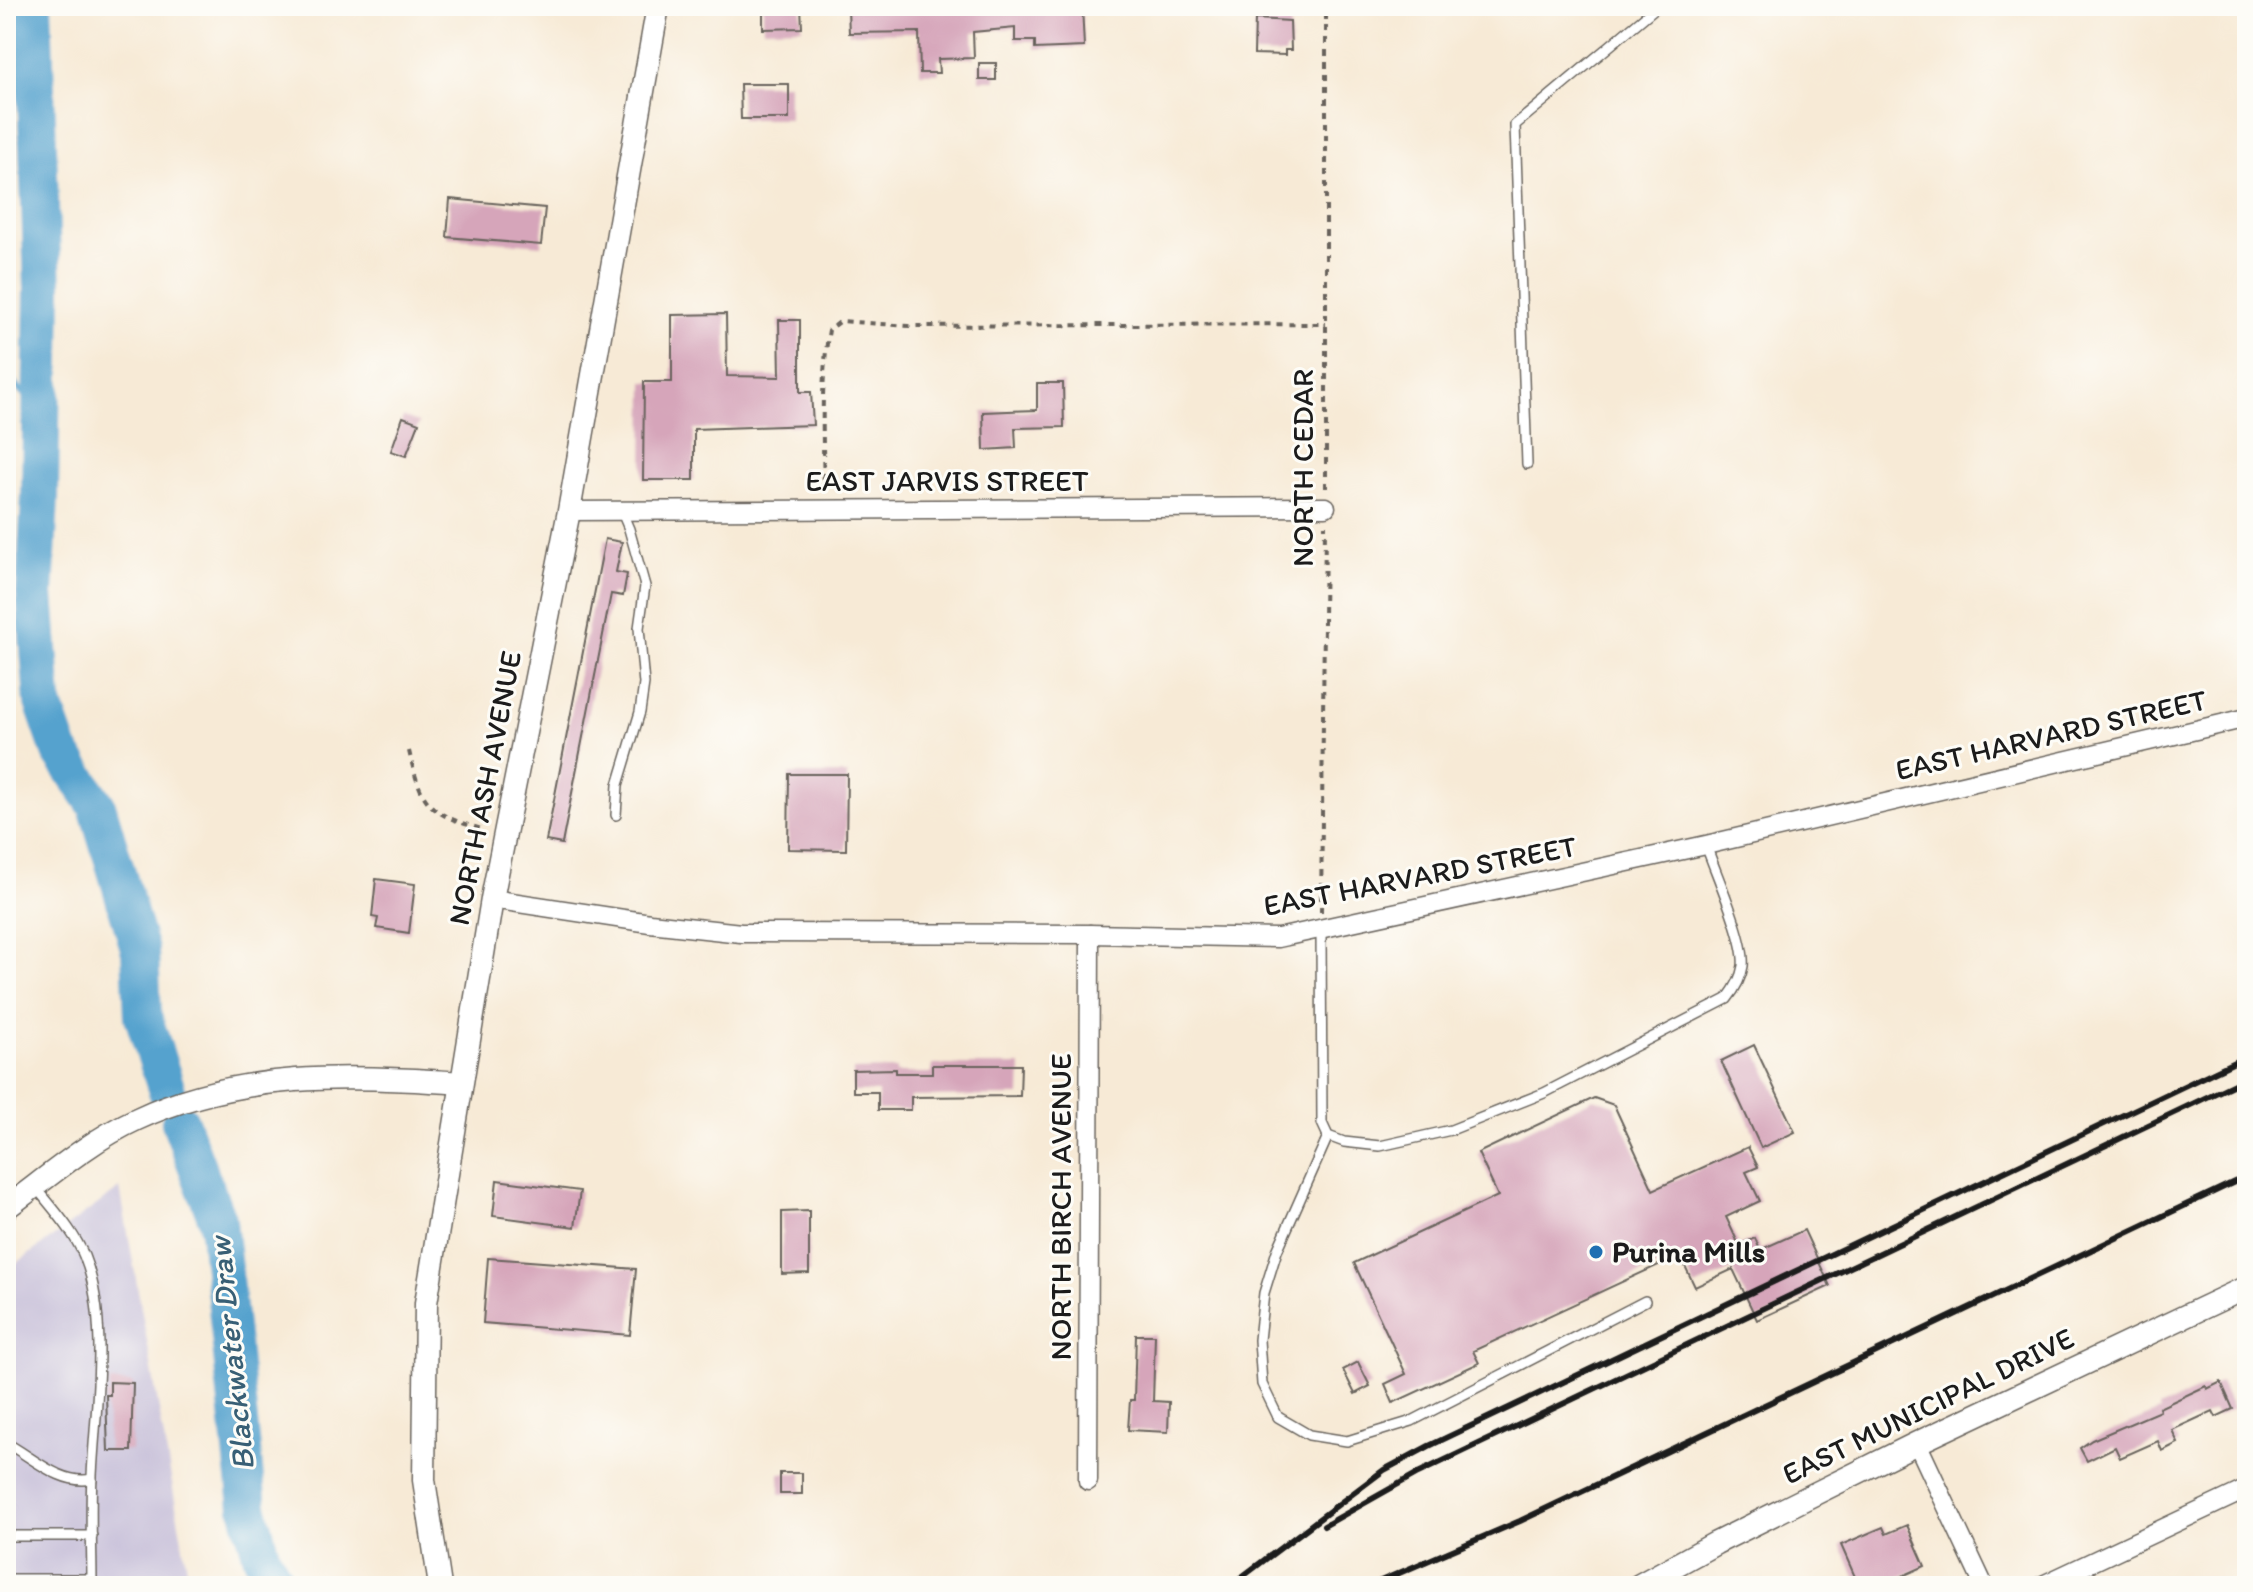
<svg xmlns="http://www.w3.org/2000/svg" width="2253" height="1592" font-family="Itim,sans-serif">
  <rect width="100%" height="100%" fill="#fdfcf7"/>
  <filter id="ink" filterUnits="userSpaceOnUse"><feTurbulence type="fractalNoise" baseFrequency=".0125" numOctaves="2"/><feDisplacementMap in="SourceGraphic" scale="16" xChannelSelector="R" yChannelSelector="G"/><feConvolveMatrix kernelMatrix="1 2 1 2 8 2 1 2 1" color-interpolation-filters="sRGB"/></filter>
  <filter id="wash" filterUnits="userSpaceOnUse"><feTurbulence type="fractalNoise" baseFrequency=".006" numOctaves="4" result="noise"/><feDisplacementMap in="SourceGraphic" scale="32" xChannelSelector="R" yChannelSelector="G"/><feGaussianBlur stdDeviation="1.8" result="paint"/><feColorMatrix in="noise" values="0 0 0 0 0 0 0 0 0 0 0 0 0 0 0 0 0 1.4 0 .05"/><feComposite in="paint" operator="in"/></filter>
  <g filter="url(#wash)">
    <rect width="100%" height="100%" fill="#f7ead6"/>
    <polygon fill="#c7c0d9" points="120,1188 190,1586 6,1586 6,1271"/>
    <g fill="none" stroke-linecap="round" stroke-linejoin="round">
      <polyline stroke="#55a2ce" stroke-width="6" points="6,373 28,399 41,424"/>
      <g stroke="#55a2ce" stroke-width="38">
        <polyline points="33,6 43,289 40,497 35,594 43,702 60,751 97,806 140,951 143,1016 167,1091"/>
        <polyline points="180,1122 218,1222 248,1507 262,1558 278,1586"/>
      </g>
    </g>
    <g id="blocks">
      <g fill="#d6a5ba">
        <polygon points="763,6 801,6 802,28 763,29"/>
        <polygon points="981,6 981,8 1082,6 1084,47 1035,49 1035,41 1015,41 1015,28 973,32 974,58 938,59 939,73 920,73 919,32 849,33 848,8"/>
        <polygon points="1255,19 1290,21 1291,50 1285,50 1285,55 1254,54"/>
        <rect x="979" y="63" width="17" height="17"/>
        <polygon points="740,84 789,84 789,119 741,119"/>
        <polygon points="450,199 545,208 541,245 447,237"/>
        <polygon points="726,314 727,376 780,377 779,320 800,320 800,392 811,392 813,425 694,429 694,480 643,480 644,382 672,382 672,315"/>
        <polygon points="1037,383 1063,383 1064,427 1015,428 1016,448 984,450 983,412 1037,410"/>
        <polygon points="403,417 419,423 406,456 391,451"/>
        <polygon points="605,539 622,542 616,572 627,574 623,596 611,594 562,844 546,841"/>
        <polygon points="789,774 847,774 846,850 788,849"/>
        <polygon points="376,879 415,884 409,933 376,928 378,918 372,917"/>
        <polygon points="1754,1045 1795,1132 1761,1148 1721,1061"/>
        <polygon points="932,1065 1021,1065 1020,1096 911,1097 911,1110 878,1110 878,1092 853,1092 853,1070 896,1069 896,1073 932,1073"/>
        <polygon points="1594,1098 1614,1105 1653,1190 1748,1147 1758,1167 1746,1172 1760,1201 1726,1217 1739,1245 1755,1238 1760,1250 1804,1230 1830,1286 1757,1320 1733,1269 1695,1287 1680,1255 1473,1351 1479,1363 1393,1403 1385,1384 1406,1374 1354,1263 1498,1196 1478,1153"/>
        <polygon points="497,1180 580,1191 575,1227 493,1216"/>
        <polygon points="809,1211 809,1273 782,1274 782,1212"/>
        <polygon points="488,1258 636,1269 630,1335 483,1323"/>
        <polygon points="1136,1335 1155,1335 1153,1401 1169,1402 1168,1432 1128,1430 1130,1400 1134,1400"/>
        <polygon points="1358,1362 1370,1386 1355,1394 1343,1370"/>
        <polygon points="110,1382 133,1383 131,1451 108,1451 106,1395 110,1395"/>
        <polygon points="2221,1382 2233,1409 2216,1417 2213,1411 2172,1430 2178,1443 2162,1451 2158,1441 2120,1458 2115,1447 2087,1461 2080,1448 2092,1440 2160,1411 2159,1408 2206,1386 2207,1389"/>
        <rect x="780" y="1473" width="22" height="21"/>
        <polygon points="1907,1525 1925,1566 1880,1586 1859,1586 1841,1545 1883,1527 1886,1534"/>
      </g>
    </g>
  </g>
  <g filter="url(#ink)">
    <use href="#blocks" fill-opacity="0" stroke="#69645d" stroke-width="2"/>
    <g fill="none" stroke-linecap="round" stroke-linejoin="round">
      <g stroke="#69645d" stroke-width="12">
        <g id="service">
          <polyline points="1527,464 1515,125 1655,8"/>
          <polyline points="616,815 618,785 640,712 644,684 639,628 645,586 629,529 621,510"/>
          <path d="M1321 931 1322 1123 1328 1136 1344 1142 1380 1146 1451 1130 1544 1093 1727 999C1735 989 1741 979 1743 966 1746 940 1715 872 1706 845"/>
          <polyline points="1328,1136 1277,1251 1264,1293 1259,1340 1262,1384 1278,1417 1309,1435 1347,1441 1412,1421 1645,1301"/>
          <path d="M35 1186C52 1208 74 1231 84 1256 110 1319 95 1409 92 1476 90 1512 92 1549 92 1586"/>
          <path d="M6 1443C31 1456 61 1486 92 1479"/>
          <polyline points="6,1536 92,1536"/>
          <polyline points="6,1579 92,1579"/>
        </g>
      </g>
      <g stroke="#69645d" stroke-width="21">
        <g id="minor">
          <polyline points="569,511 1326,507"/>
          <polyline points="492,899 650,923 741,933 1090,934 1278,938 1706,845 2247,718"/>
          <polyline points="1917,1443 1984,1586"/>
          <polyline points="1088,1481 1090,934"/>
          <polyline points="2041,1586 2247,1489"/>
        </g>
      </g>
      <g stroke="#69645d" stroke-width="25">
        <g id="tertiary">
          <path d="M6 1208C48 1177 89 1141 137 1119 238 1071 352 1075 461 1083"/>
          <polyline points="440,1586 424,1480 426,1303 492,899 569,511 658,6"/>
          <polyline points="1638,1586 1716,1543 1917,1443 2247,1287"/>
        </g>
      </g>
      <g stroke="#69645d" stroke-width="4" stroke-dasharray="6 6" stroke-linecap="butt">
        <polyline points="1326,488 1326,6"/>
        <path d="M824 491C823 438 820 383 829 330L841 321 909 326 1326 324"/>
        <path d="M409 751C422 808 430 814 485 830"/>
        <polyline points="1321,912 1325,525"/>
      </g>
      <use href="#service" stroke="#fff" stroke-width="9"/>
      <use href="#minor" stroke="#fff" stroke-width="18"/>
      <use href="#tertiary" stroke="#fff" stroke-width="22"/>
      <g stroke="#1c1c1c" stroke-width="6">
        <polyline points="1324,1526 1418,1473 2247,1078"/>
        <polyline points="1230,1586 1384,1470 1429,1446 2247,1056"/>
        <polyline points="1369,1586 1520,1521 2247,1176"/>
      </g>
    </g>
  </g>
  <circle fill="#1f6fb2" stroke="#fdfcf7" stroke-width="3" cx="1596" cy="1252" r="8"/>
  <g text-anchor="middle" stroke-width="6" stroke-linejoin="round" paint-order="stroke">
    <g font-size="30" fill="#1c1c1c" stroke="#fdfcf7">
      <text transform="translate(1303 468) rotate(-90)" y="10">NORTH CEDAR</text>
      <text x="947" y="491">EAST JARVIS STREET</text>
      <text transform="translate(2051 735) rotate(-13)" y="10">EAST HARVARD STREET</text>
      <text transform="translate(485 788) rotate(-79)" y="10">NORTH ASH AVENUE</text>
      <text transform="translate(1420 876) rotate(-11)" y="10">EAST HARVARD STREET</text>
      <text transform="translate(1061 1207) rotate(-90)" y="10">NORTH BIRCH AVENUE</text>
      <text transform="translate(1928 1406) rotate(-26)" y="10">EAST MUNICIPAL DRIVE</text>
    </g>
    <g font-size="30" font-weight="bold" fill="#1c1c1c" stroke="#fdfcf7" text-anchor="start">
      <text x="1612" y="1262">Purina Mills</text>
    </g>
    <g font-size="32" font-style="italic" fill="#385f75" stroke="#fdfcf7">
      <text transform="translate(231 1354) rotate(-96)" y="11">Blackwater Draw</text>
    </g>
  </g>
  <rect width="2253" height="1592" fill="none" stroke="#fdfcf7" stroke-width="32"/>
</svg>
